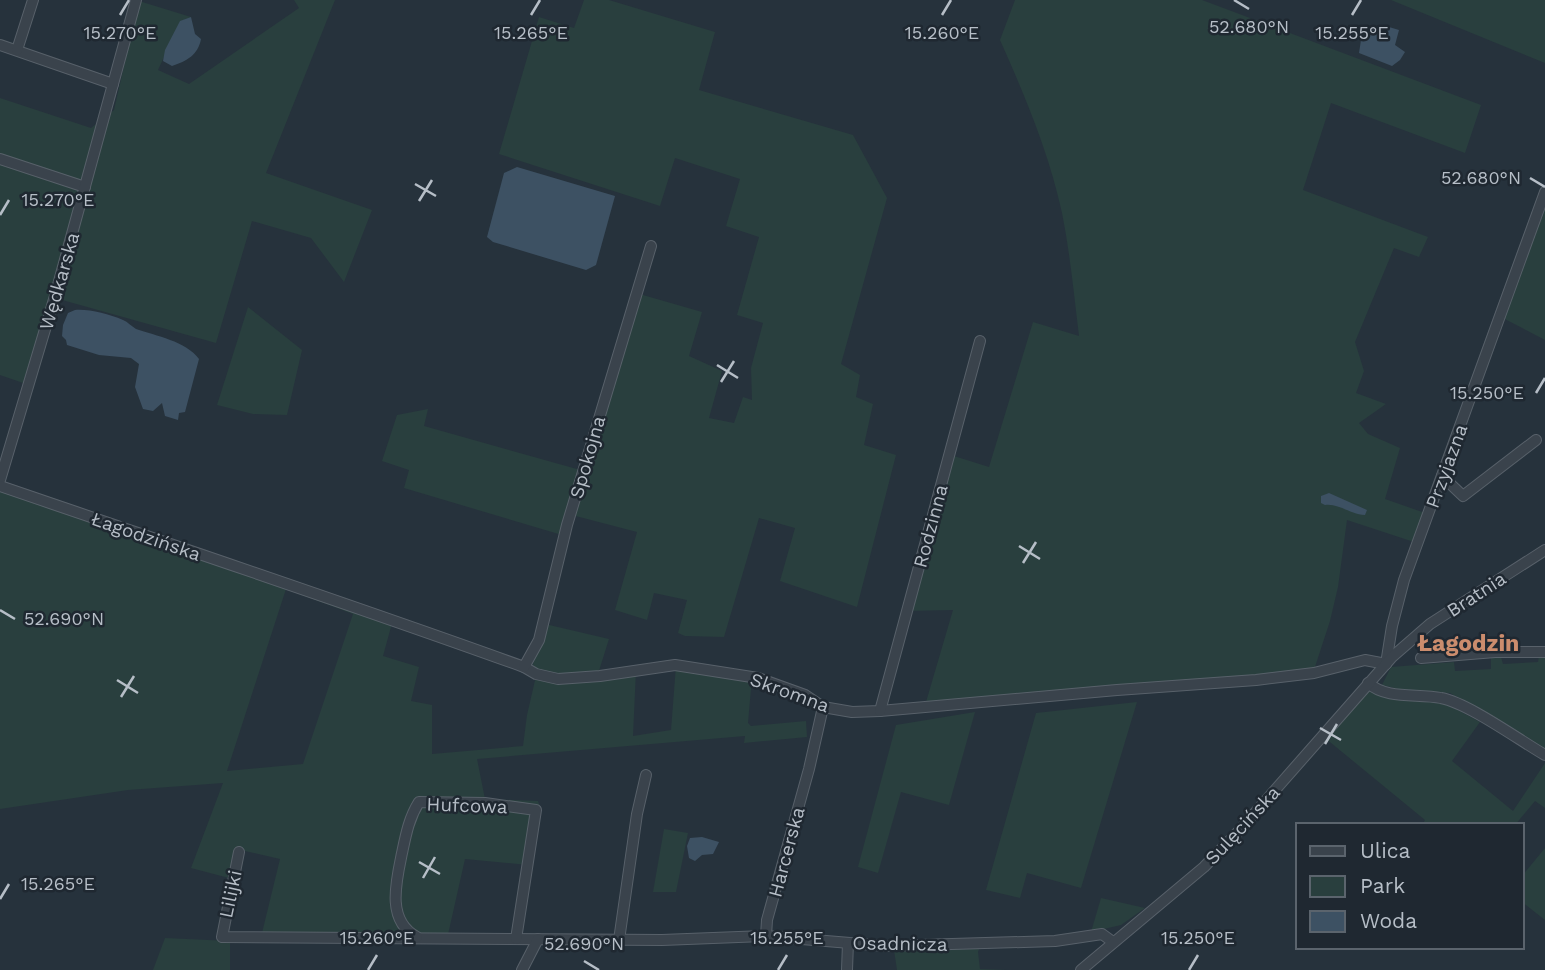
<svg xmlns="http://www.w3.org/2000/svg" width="1545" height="970" font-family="'Work Sans',sans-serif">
  <rect width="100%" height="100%" fill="#26323c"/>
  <g fill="#293f3e" fill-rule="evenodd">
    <polygon points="294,0 335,0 266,173 372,210 344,282 311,238 252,221 216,343 55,298 29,385 0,375 0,98 91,128 114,110 139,1 191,17 180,22 158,70 189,84 299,8"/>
    <polygon points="584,0 609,0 715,32 699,90 853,135 887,198 841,364 860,375 856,397 873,404 864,445 896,455 857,607 780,581 795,528 759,518 724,637 685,636 678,633 687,600 654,593 647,620 615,610 637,532 568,514 562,535 404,488 409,470 382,461 397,415 428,409 424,426 584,471 636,293 702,312 689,356 722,371 709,418 734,423 743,397 752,400 751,368 763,323 737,315 759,237 726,226 740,179 675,158 660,206 499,154 539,17 574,28"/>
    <path d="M1015 0H1202L1481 105 1465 153 1331 103 1303 190 1428 237 1419 257 1394 248 1355 342 1364 371 1356 393 1386 404 1359 423 1368 434 1400 448 1385 499 1428 514 1417 543 1347 520 1338 587 1330 621 1314 670 926 702 953 610 905 611 954 456 989 467 1033 322 1079 336C1074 295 1070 253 1062 213 1049 153 1025 96 1000 40Z"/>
    <polygon points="1391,0 1545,0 1545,63"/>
    <polygon points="1545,191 1545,340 1499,316"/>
    <polygon points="248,307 302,350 287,415 253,414 217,405"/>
    <path d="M0 490 290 579 394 616 383 656 419 667 411 701 432 705V754L523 746 527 715 536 676 533 664 545 624 609 639 598 674 636 670 633 736 671 730 676 665 752 677 748 723 751 726 806 721 807 737 744 743 745 736 477 759 485 799 538 801 540 807 528 865 465 859 447 939 262 933 280 859 236 849 229 878 191 868 223 783 128 790 0 809ZM286 589 353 614 303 764 227 771Z"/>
    <polygon points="1539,655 1545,655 1545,749 1450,693 1403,690 1382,685 1391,667 1454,662 1455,671 1491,669 1491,657 1501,657 1503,664 1538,662"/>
    <polygon points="1368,690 1391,699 1443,702 1480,722 1452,761 1513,811 1545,763 1545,808 1535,801 1515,825 1422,825 1425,820 1325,738"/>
    <polygon points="1137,702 1081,888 1027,873 1020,898 986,890 1036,713"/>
    <polygon points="975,712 949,805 901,792 878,873 858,867 896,725"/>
    <polygon points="664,829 688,833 676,892 653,892"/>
    <polygon points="1545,848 1545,920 1522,902 1522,876"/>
    <polygon points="1101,898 1145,908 1121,925 1091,932"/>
    <polygon points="165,938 230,941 230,970 153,970"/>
    <polygon points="980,946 978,952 980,969 1007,970 897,970 894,950"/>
  </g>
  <g fill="#3d5163">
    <path d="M191 17 195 34 201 39C198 55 187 61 172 66L163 61 165 50 180 21Z"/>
    <polygon points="1363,27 1389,27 1399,30 1395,45 1405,52 1400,60 1392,66 1359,53"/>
    <polygon points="517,167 615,196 596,265 586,270 493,242 487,237 504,173"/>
    <path d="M75 310C90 309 108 314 123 320 128 322 131 326 136 329 156 336 186 341 199 359L185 412 179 413 178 420 165 416 162 403 153 411 143 409 135 387 139 364 131 358 99 355 67 345 66 340 62 336 63 325 68 313Z"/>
    <path d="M1329 493 1367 510 1365 515C1351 515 1339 503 1325 505L1321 503V496Z"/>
    <polygon points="702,837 719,842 713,854 702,855 695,861 689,858 687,846 690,838"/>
  </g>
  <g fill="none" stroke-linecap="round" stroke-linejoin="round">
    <g stroke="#58616a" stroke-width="12">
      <g id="minor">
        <polyline points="0,45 113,84"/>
        <polyline points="17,50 33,0"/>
        <polyline points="0,159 85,187"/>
        <polyline points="1442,476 1463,496 1536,440"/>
        <polyline points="0,480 55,296 136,0"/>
        <path d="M0 486C175 546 350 604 524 667L536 674 558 679 600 676 675 665 758 678 805 695 823 707 852 712 880 711 1117 690 1256 680 1314 673 1365 660 1386 664"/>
        <polyline points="1421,658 1495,652 1545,652"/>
        <polyline points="1386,664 1392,626 1404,580 1545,192"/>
        <polyline points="524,667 539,640 567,525 651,246"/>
        <path d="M1368 683C1387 700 1418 693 1441 698 1468 703 1519 740 1545 755"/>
        <polyline points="880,711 980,341"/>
        <polyline points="239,852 222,937 662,940 766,936 886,946 1055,941 1102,934 1113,942"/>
        <polyline points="766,936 767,920 809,769 823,707"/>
        <path d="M417 937C386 921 396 882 402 853 406 834 409 818 419 802L485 803 536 810 516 939"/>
        <polyline points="619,940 637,814 646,775"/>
        <polyline points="522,970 538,939"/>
        <polyline points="847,970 848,943"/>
        <polyline points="1081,970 1204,867 1239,831 1392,657 1430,624 1545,550"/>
      </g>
    </g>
    <use href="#minor" stroke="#3a434c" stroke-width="10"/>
  </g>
  <path fill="none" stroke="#b6bec7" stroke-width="2.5" d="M1234 0 1249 9M120 15 129 0M531 15 540 0M942 15 951 0M1352 15 1361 0M1530 178 1545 187M415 184 436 196M419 201 432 180M0 215 9 200M717 365 738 378M721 382 734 361M1536 393 1545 378M1019 546 1040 559M1023 563 1036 542M0 610 15 619M117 680 138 693M121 697 134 676M1320 728 1341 740M1325 744 1337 724M419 862 440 874M423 878 435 857M0 899 9 884M584 961 599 970M368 970 377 955M778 970 787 955M1189 970 1198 955"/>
  <g text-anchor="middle" stroke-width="5" stroke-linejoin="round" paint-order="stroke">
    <g font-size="19" fill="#b6bec7" stroke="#1f2831">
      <text transform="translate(59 281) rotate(-74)" y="7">Wędkarska</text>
      <text transform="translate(587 457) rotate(-74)" y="7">Spokojna</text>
      <text transform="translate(1446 466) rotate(-70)" y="7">Przyjazna</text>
      <text transform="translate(930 526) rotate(-75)" y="7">Rodzinna</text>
      <text transform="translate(146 536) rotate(19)" y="7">Łagodzińska</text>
      <text transform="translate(1476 594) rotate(-33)" y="7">Bratnia</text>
      <text transform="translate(790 692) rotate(20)" y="7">Skromna</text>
      <text transform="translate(467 805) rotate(2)" y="7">Hufcowa</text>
      <text transform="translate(1242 825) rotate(-47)" y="7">Sulęcińska</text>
      <text transform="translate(786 852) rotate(-75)" y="7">Harcerska</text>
      <text transform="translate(230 894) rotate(-78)" y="7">Lilijki</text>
      <text transform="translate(900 943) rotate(1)" y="7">Osadnicza</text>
    </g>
    <g font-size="23" font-weight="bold" fill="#cb8c6d" stroke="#1f2831">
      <text x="1468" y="651">Łagodzin</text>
    </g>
  </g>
  <g font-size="18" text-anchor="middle" fill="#b6bec7" stroke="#1f2831" stroke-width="5" stroke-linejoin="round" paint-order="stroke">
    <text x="1249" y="33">52.680°N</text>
    <text x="942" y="39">15.260°E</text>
    <text x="120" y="39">15.270°E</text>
    <text x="531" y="39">15.265°E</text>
    <text x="1352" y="39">15.255°E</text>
    <text x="1481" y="184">52.680°N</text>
    <text x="58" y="206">15.270°E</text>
    <text x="1487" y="399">15.250°E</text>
    <text x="64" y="625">52.690°N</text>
    <text x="58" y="890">15.265°E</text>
    <text x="377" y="944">15.260°E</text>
    <text x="787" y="944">15.255°E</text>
    <text x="1198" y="944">15.250°E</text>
    <text x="584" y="950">52.690°N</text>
  </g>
  <rect x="1296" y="823" width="228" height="126" fill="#1f2831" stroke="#5b646d" stroke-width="2"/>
  <rect x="1310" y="846" width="35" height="10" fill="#3a434c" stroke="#5b646d" stroke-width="2"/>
  <text x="1360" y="858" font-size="21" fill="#b6bec7">Ulica</text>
  <rect x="1310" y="876" width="35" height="21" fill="#293f3e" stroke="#5b646d" stroke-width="2"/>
  <text x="1360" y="893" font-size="21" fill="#b6bec7">Park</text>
  <rect x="1310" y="911" width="35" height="21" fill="#3d5163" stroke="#5b646d" stroke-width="2"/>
  <text x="1360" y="928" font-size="21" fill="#b6bec7">Woda</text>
</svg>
